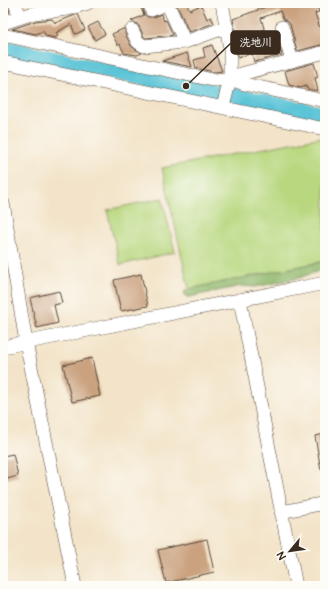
<svg xmlns="http://www.w3.org/2000/svg" width="328" height="589" font-family="'Balsamiq Sans','Klee One',sans-serif">
  <rect width="100%" height="100%" fill="#fdfcf7"/>
  <filter id="ink" filterUnits="userSpaceOnUse"><feTurbulence type="fractalNoise" baseFrequency=".025" numOctaves="2"/><feDisplacementMap in="SourceGraphic" scale="8" xChannelSelector="R" yChannelSelector="G"/><feConvolveMatrix kernelMatrix="1 2 1 2 8 2 1 2 1" color-interpolation-filters="sRGB"/></filter>
  <filter id="wash" filterUnits="userSpaceOnUse"><feTurbulence type="fractalNoise" baseFrequency=".012" numOctaves="4" result="noise"/><feDisplacementMap in="SourceGraphic" scale="16" xChannelSelector="R" yChannelSelector="G"/><feGaussianBlur stdDeviation="0.9" result="paint"/><feColorMatrix in="noise" values="0 0 0 0 0 0 0 0 0 0 0 0 0 0 0 0 0 1.4 0 .05"/><feComposite in="paint" operator="in"/></filter>
  <g filter="url(#wash)">
    <rect width="100%" height="100%" fill="#f3e4c9"/>
    <g fill="#b8d77e" stroke="#7a804e">
      <polygon points="322,137 325,137 325,261 189,289 162,168"/>
      <polygon points="162,198 175,252 120,265 107,210"/>
    </g>
    <polygon fill="#92b86d" stroke="#667146" points="325,261 325,269 299,278 255,287 241,286 189,297 187,297 184,293 186,290 189,289"/>
    <g fill="none" stroke-linecap="round" stroke-linejoin="round">
      <polyline stroke="#5bc4d7" stroke-width="17" points="3,48 74,64 186,86 325,115"/>
    </g>
    <g id="blocks">
      <g fill="#caa27f">
        <polygon points="3,3 7,3 10,12 3,15"/>
        <polygon points="139,3 147,3 144,6 143,10 144,14 147,17 154,17 161,14 164,21 166,20 173,35 146,38 144,37 139,26 136,23 131,21 144,15"/>
        <polygon points="176,3 186,3 190,10 201,5 207,19 211,17 214,23 189,32"/>
        <polygon points="277,3 316,3 319,12 315,13 325,44 297,51 290,24 287,21 283,19 280,11 261,18 266,35 275,33 282,55 254,62 252,53 238,58 237,41 233,19"/>
        <polygon points="78,14 85,30 75,34 71,24 56,33 58,36 55,38 46,36 43,31 36,34 12,29 36,21 52,19 55,23"/>
        <polygon points="98,22 105,34 95,40 88,27"/>
        <polygon points="125,28 125,34 131,46 142,53 137,55 124,53 120,44 118,45 112,34"/>
        <polygon points="212,45 222,71 214,72 196,68 194,60 205,57 203,48"/>
        <polygon points="187,53 192,67 162,61"/>
        <polygon points="314,63 318,77 315,78 318,91 307,89 306,86 301,88 289,85 285,71"/>
        <polygon points="141,274 148,306 121,311 114,280"/>
        <polygon points="59,291 62,303 54,305 58,323 37,328 30,298"/>
        <polygon points="92,358 100,396 72,402 63,365"/>
        <polygon points="325,434 325,469 321,470 315,436"/>
        <polygon points="13,454 18,476 3,480 3,456"/>
        <polygon points="207,539 214,572 166,583 158,550"/>
      </g>
    </g>
  </g>
  <g filter="url(#ink)">
    <use href="#blocks" fill-opacity="0" stroke="#574638" stroke-width="1"/>
    <g fill="none" stroke-linecap="round" stroke-linejoin="round">
      <g stroke="#574638" stroke-width="14">
        <g id="minor">
          <polyline points="15,3 20,17"/>
          <polyline points="167,3 185,42"/>
          <polyline points="222,3 230,48 230,79 223,107"/>
          <polyline points="151,10 167,3"/>
          <polyline points="3,23 34,13 68,9 88,3"/>
          <polyline points="282,27 292,61"/>
          <polyline points="132,30 138,42 144,46 185,42 227,27"/>
          <polyline points="3,35 213,80 230,79 244,84 325,101"/>
          <polyline points="3,62 325,129"/>
          <polyline points="230,79 241,74 325,52"/>
          <polyline points="3,203 26,342 75,586"/>
          <polyline points="240,300 296,586"/>
          <polyline points="3,347 325,283"/>
          <polyline points="281,512 325,503"/>
        </g>
      </g>
      <polyline stroke="#574638" stroke-width="1.5" stroke-dasharray="1 3" stroke-linecap="butt" points="322,15 325,13"/>
      <use href="#minor" stroke="#fff" stroke-width="13"/>
    </g>
  </g>
  <path fill="none" stroke="#3b2a1e" stroke-width="1.5" d="M186 86L231 43"/>
  <circle fill="#3b2a1e" stroke="#fdfcf7" stroke-width="1.5" cx="186" cy="86" r="4"/>
  <rect fill="#3b2a1e" stroke="#3b2a1e" stroke-width="1.5" x="231" y="31" width="49" height="23" rx="4"/>
  <g font-size="11" text-anchor="middle" font-weight="bold" fill="#fff">
    <text x="256" y="46">洗地川</text>
  </g>
  <rect width="328" height="589" fill="none" stroke="#fdfcf7" stroke-width="16"/>
  <g transform="translate(290 551) rotate(241)" stroke="#fdfcf7" stroke-width="3" paint-order="stroke">
  <path d="M0-3L7 15L0 10L-7 15Z" fill="#3b2a1e"/>
  <text y="-6" font-size="11" font-weight="bold" text-anchor="middle" fill="#3b2a1e">N</text>
  </g>
</svg>
